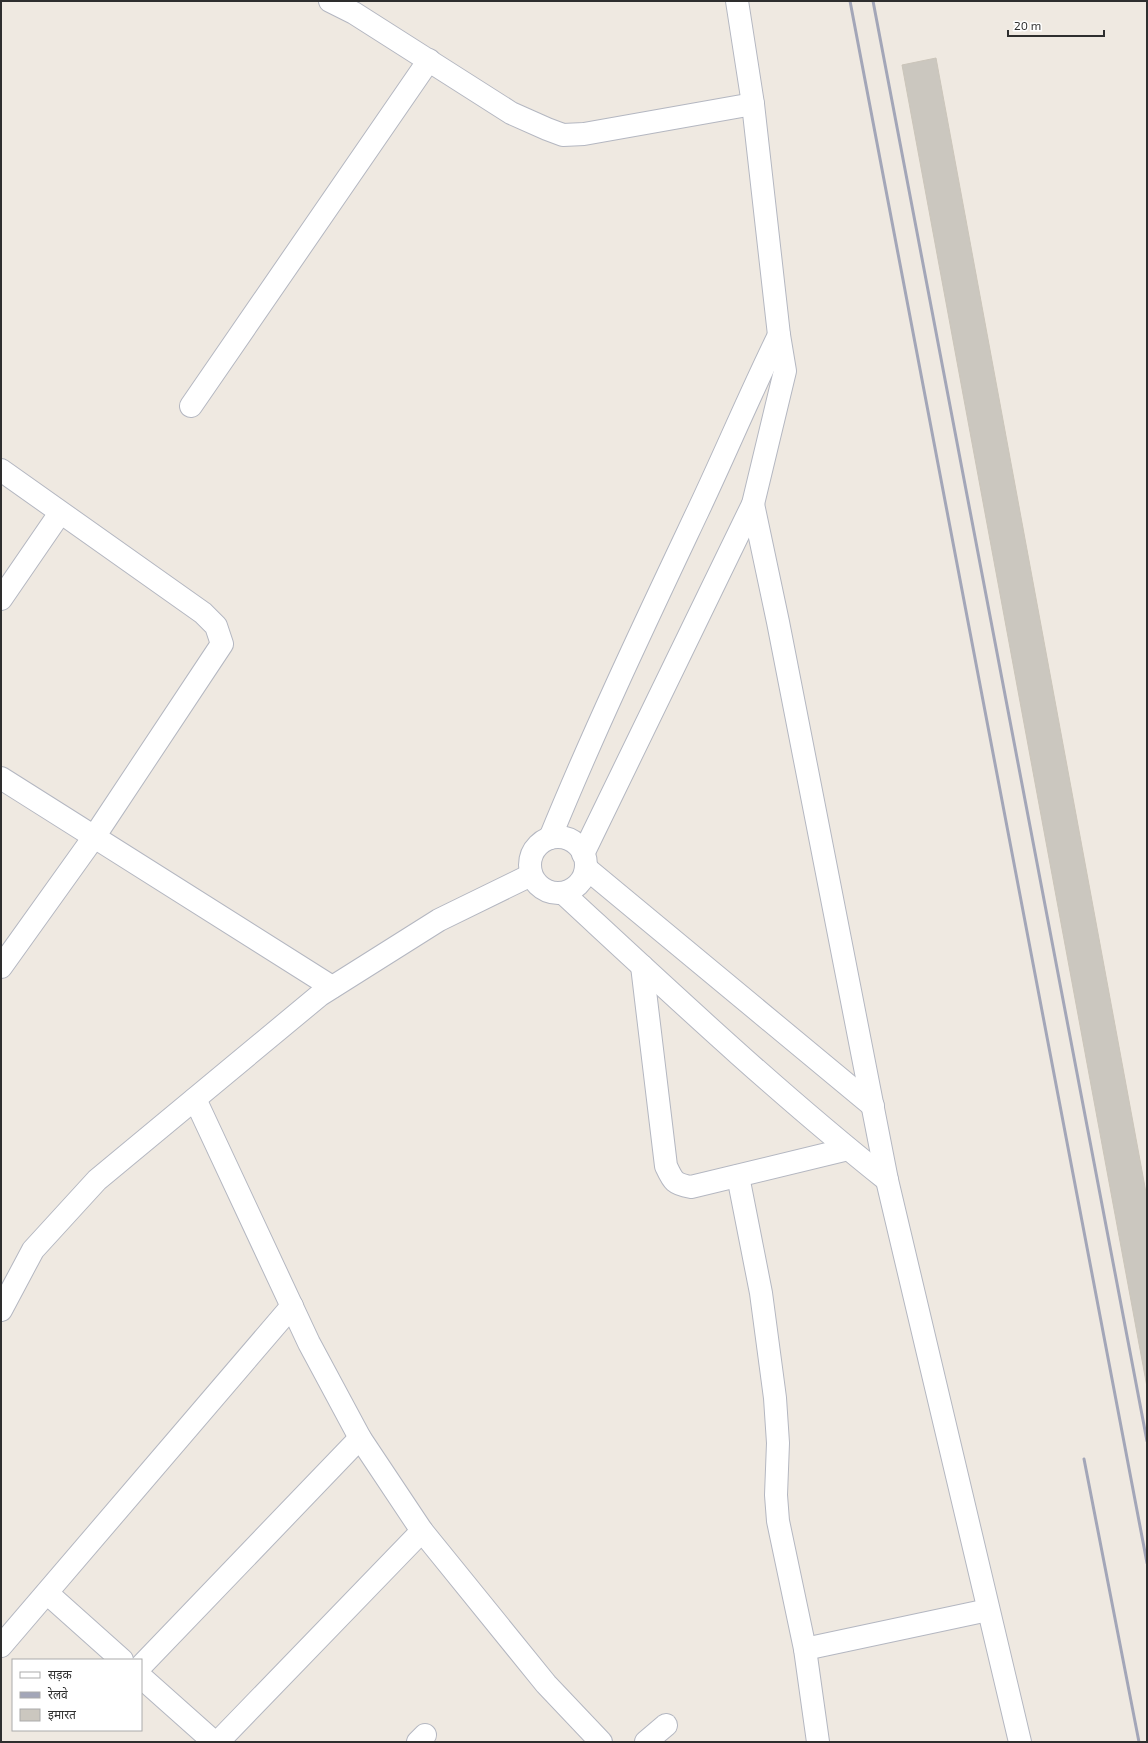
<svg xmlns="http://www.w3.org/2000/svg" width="1148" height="1743" font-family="'Exo 2','Noto Sans Devanagari',sans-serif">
  <rect width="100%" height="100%" fill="#efe9e1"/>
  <polygon fill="#cbc7bf" stroke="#cbc5ba" points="936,58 1147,1198 1147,1387 902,65"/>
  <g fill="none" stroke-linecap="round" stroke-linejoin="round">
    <g stroke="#b4b7c1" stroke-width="24">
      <g id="minor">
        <polyline points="330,1 354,13 511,113 547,129 563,135 584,134 753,104"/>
        <polyline points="191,406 429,60"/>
        <polyline points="1,470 203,613 216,626 222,644 94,837 1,967"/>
        <polyline points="753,504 778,622 887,1180 1020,1742"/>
        <polyline points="1,599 60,513"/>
        <polyline points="1,778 332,987"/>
        <circle cx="558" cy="865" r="28"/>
        <path d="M550 838C595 728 646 621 697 513 725 454 750 394 779 335"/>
        <polyline points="583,854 753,504 785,371 779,335 753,104 737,1"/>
        <polyline points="586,868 873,1106"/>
        <path d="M563 893C669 991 774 1090 887 1180"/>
        <path d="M642 966 666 1166C673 1181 674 1184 691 1187L848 1149"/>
        <polyline points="195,1099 309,1343 360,1438 422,1531 546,1684 601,1742"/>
        <polyline points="738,1176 761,1293 775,1398 778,1443 776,1495 778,1521 805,1649 818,1742"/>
        <polyline points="1,1310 33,1250 97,1180 320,995 439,920 531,875"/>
        <polyline points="47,1593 122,1660"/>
        <polyline points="1,1646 292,1306"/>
        <polyline points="805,1649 988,1610"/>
        <polyline points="141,1666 360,1438"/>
        <polyline points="141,1677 214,1742"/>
        <polyline points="218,1742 422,1531"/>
        <polyline points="418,1742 425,1735"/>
        <polyline points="646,1742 666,1725"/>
      </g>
    </g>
    <use href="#minor" stroke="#fff" stroke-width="22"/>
    <g stroke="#a3a6b8" stroke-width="3">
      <polyline points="850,1 1147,1563"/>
      <polyline points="873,1 1147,1441"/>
      <polyline points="1084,1459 1139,1742"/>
    </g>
  </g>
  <rect width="1148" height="1743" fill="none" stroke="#2e2e2e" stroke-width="4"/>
  <rect x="12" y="1659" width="130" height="72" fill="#ffffff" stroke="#ababab"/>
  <rect x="20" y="1672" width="20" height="6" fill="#ffffff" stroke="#ababab"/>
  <text x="48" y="1679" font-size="12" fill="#2e2e2e">सड़क</text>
  <rect x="20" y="1692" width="20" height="6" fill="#a3a6b8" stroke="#ababab"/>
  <text x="48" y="1699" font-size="12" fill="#2e2e2e">रेलवे</text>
  <rect x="20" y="1709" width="20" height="12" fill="#cbc7bf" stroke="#ababab"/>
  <text x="48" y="1719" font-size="12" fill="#2e2e2e">इमारत</text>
  <path d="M1008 30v6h96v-6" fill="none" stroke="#2e2e2e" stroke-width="2"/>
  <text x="1014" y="30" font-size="12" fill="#2e2e2e" stroke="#ffffff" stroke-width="3" paint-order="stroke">20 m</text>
</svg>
